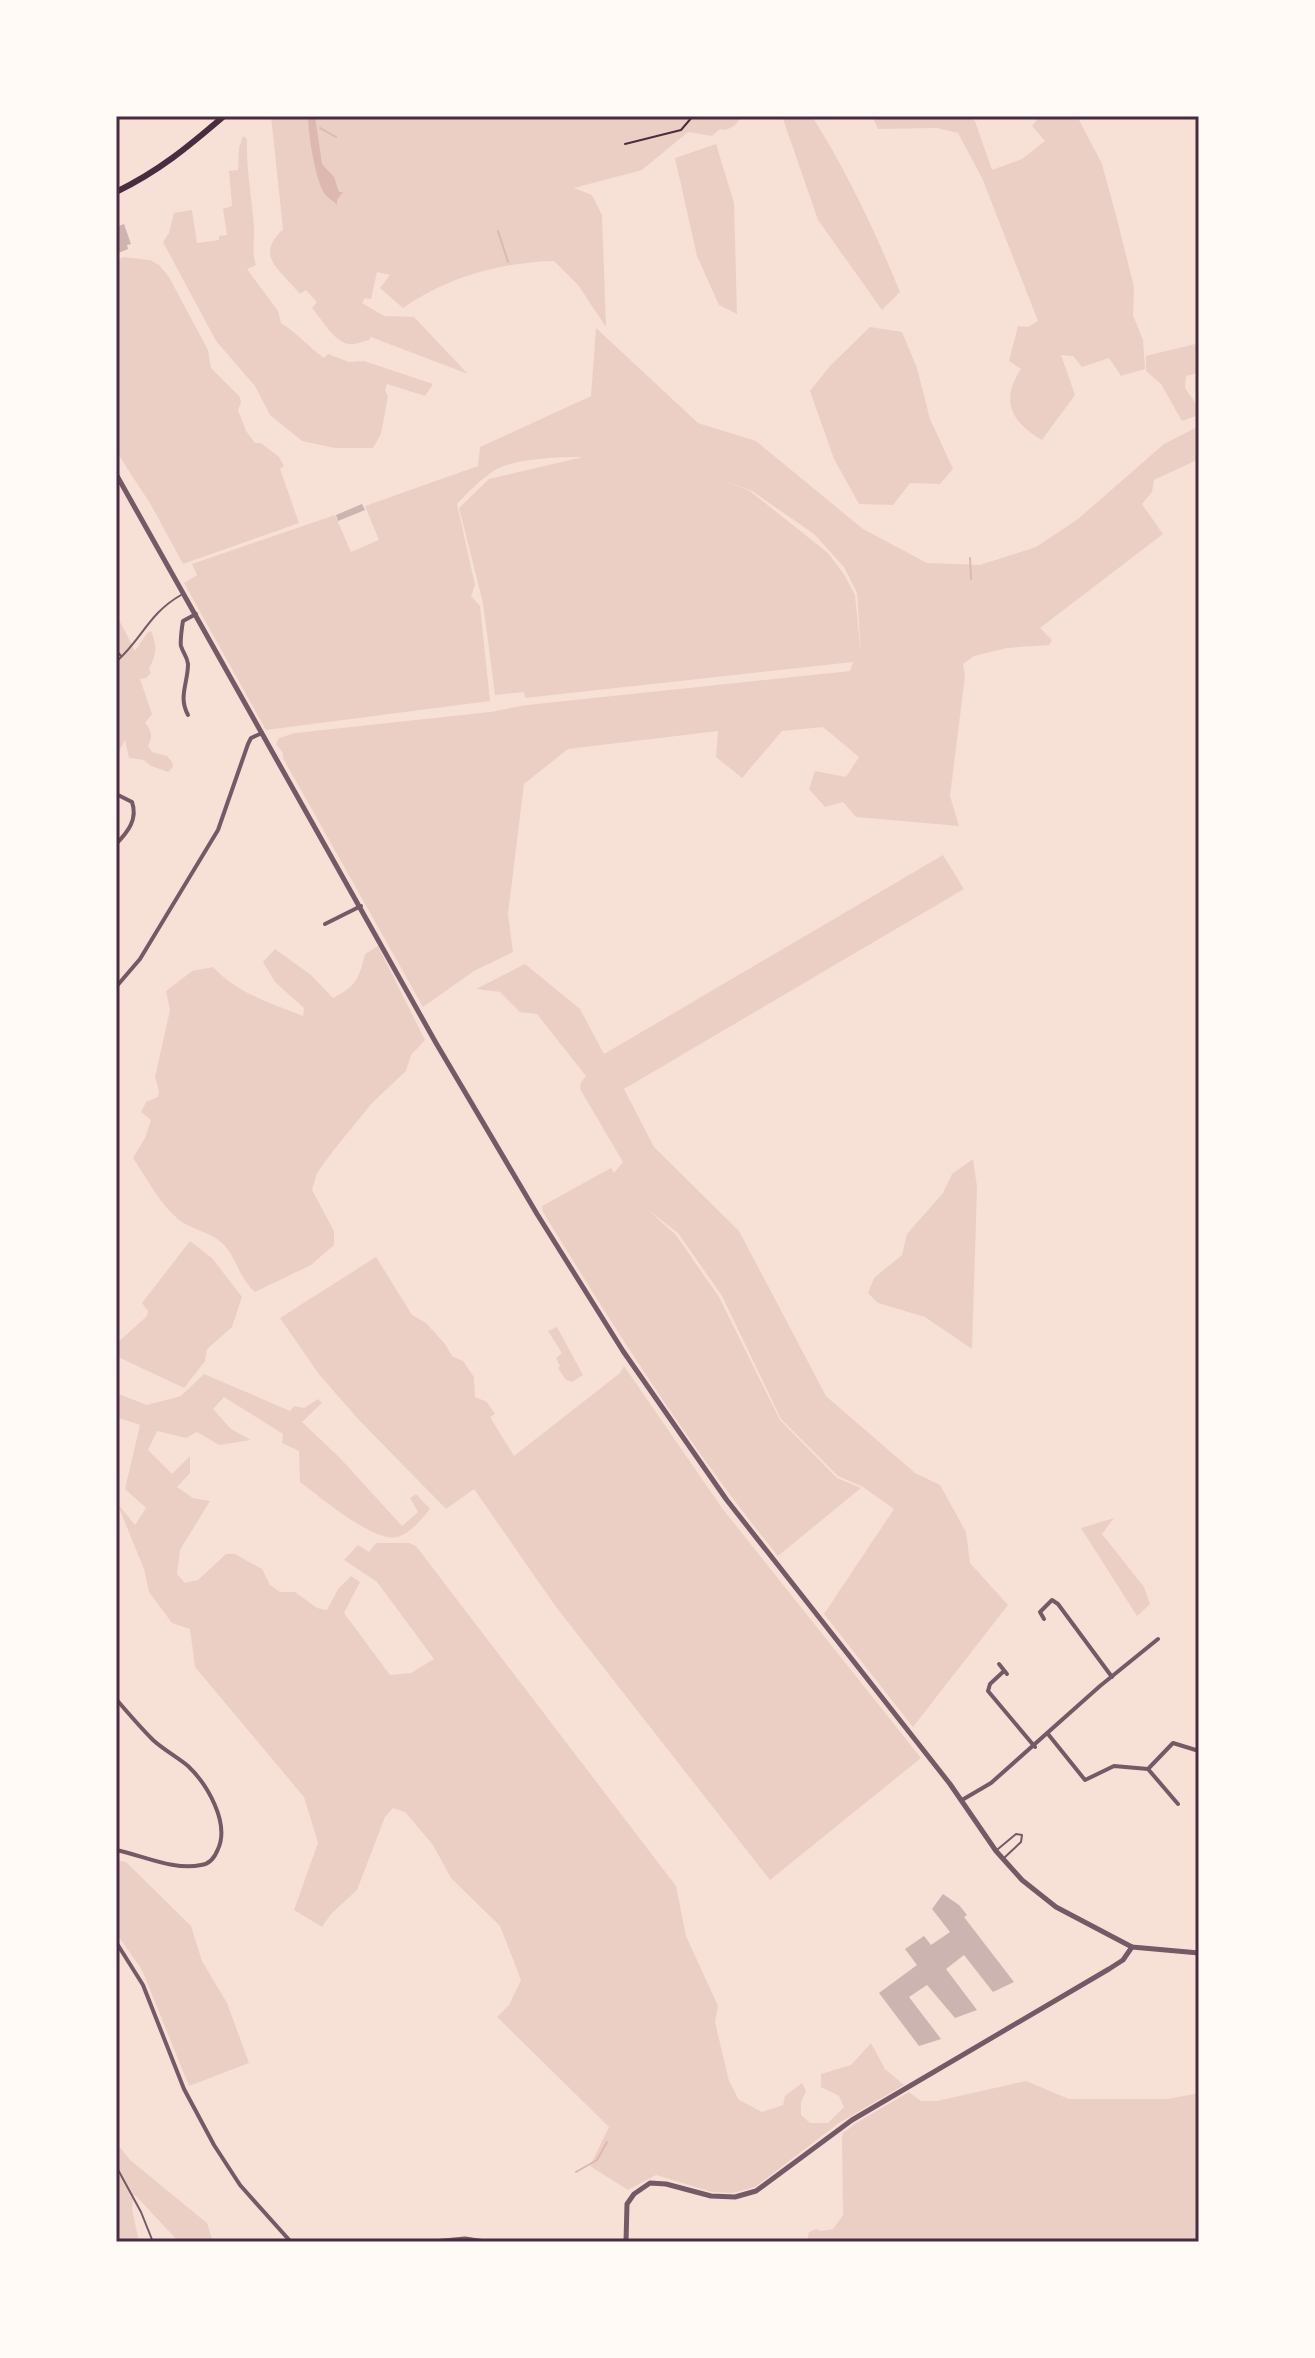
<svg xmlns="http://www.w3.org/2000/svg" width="1315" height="2358" font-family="Bitter,serif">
  <rect width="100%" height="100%" fill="#f7e1d7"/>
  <g fill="#ebcfc5" fill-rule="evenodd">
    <path d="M271 116H743L734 126 726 130 720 129 712 136 688 132 642 170 574 188 592 195 602 215 606 327 578 285 554 261C499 263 449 276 403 308L380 288 390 275 377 272 371 299 365 298 362 303 384 316 414 317 468 374 371 337 369 340C363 341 356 345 349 344 335 343 321 318 312 308L317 302 306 290 300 294C280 269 254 257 283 229Z"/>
    <path d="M782 116H812C847 172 875 231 900 292L882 310 818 220Z"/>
    <path d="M872 116H968L975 121 992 170 1022 159 1045 141 1032 126 1040 116H1077L1102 164 1117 219 1134 287 1133 315 1143 340 1145 369 1121 376 1109 358 1082 367 1073 356 1061 355 1075 395 1042 440C1011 422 1000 401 1021 369L1009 361 1018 326 1028 327 1038 321 982 178 958 133 937 128 878 129Z"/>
    <path d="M243 136 247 139C246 169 252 198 254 228 255 242 251 251 256 265L247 269 278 311 281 323C297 333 308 346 324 358L328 354 349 362 364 361 433 384 425 396 387 384 385 390 388 396 381 434 373 448H335L302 441 270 415 255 386 216 341 163 242 169 233 174 213 192 210 197 243 219 240V236L227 235 223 209 232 206 229 171 238 170 239 148Z"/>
    <polygon points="716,144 734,203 737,314 719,305 697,256 675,158"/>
    <polygon points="124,257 150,260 159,265 169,277 208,350 211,368 240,397 241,403 238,410 246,431 255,443 261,443 279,457 284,466 280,469 299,523 183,564 151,505 116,451 116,260"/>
    <polygon points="870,327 902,332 917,368 930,419 953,469 940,484 910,483 893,505 859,504 834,459 810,391 830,366"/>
    <path d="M596 328 698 423 756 441 863 529 927 563 980 565 1036 547 1078 519 1164 444 1199 426V459L1154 480 1152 492 1142 504 1163 534 1040 628 1052 640 1049 645 1007 648 974 656 963 664 965 676 950 796 959 826 856 817 843 802 825 807 809 789 815 771 846 777 859 757 823 727 782 731 742 778 716 757 718 731 568 749 524 784 508 914 513 952 474 971 423 1007 283 758V753L276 744 279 738 295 733 490 712 527 705 850 671 853 662 525 698 524 692 495 695 483 603 459 508 489 479 583 457C560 457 516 458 495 470 481 479 468 492 457 504L475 585 471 596 480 606 490 701 266 730 184 583 197 575 192 564 335 515 351 552 379 540 365 506 478 466 480 447 591 396ZM720 479 752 491 814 534 844 567 857 593 861 654 855 595 845 576 828 553 750 491Z"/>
    <polygon points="1199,343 1199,373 1186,376 1185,388 1199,408 1196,416 1182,421 1161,384 1146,371 1146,356"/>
    <path d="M116 614 135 651 147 633 151 631C157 644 157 656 149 668L151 673 146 678 140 679 152 714 145 723C152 731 153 736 148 746L152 752 167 756 172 762 173 767 168 772 151 766 144 760 129 758 125 740 116 757Z"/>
    <path d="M943 855 964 889 624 1089 654 1147 739 1231 826 1396 915 1473 940 1485 966 1532 970 1563 1008 1605 913 1727 824 1614 894 1509 863 1487 838 1476 781 1419 722 1296 678 1233 648 1210 676 1235 719 1297 780 1420 837 1478 861 1488 778 1556C690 1448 616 1331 543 1212L542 1206 611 1168 614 1173 623 1162 580 1089 581 1082 586 1076 537 1014 520 1012 500 992 476 989 525 964 580 1009 604 1054Z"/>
    <path d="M378 946 425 1040 411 1055 406 1071 372 1103 333 1151 317 1173 312 1190 334 1231V1245L311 1265 255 1292C240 1279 237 1260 225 1246 213 1233 196 1231 182 1222 161 1207 147 1178 133 1158L145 1138 151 1120 141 1112 146 1102 158 1097 159 1091 155 1077 170 1010 166 991 192 971 213 967C237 993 272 1004 303 1016L304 1008 275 982 263 962 275 949 311 975 333 998C356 986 359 979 365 954Z"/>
    <polygon points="973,1159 977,1187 972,1349 925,1317 878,1303 868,1293 874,1278 902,1255 907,1234 943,1193 952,1174"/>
    <polygon points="190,1241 212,1258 242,1297 232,1327 207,1349 205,1361 184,1388 116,1356 116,1344 147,1316 148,1311 142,1303"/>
    <polygon points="376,1257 412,1315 426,1323 445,1344 452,1356 463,1361 474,1377 475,1397 487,1402 495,1414 490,1417 514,1456 620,1373 624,1366 722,1508 921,1758 770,1880 556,1607 474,1489 446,1509 358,1419 318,1373 280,1318"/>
    <polygon points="557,1327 583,1375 572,1382 566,1380 558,1368 560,1366 556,1358 562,1353 548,1331"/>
    <path d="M204 1374 290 1411 294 1406 304 1408 318 1399 322 1403 302 1422 340 1458 402 1526 418 1512 410 1498 416 1494 430 1509C422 1519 410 1534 397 1537 374 1543 319 1496 300 1482L299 1451 282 1443 283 1434 224 1397 213 1409 231 1429 251 1440 219 1445 197 1432 186 1438 157 1431 148 1450 172 1474 190 1456V1473L177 1487 193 1498 210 1501 180 1550 177 1574 185 1583 198 1580 226 1554H235L262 1569 270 1585 280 1592H295L317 1608 327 1610 338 1589 351 1576 360 1582 344 1613 390 1675 411 1673 434 1659 377 1582 344 1560 358 1545 369 1552 376 1543H409L416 1546 676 1886 686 1936 718 2006 715 2022 729 2081 739 2100 762 2112 783 2105 785 2096 802 2083 806 2091 801 2102V2115L810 2123H828L844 2107 839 2096 821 2087V2074L851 2065 871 2043 885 2069 904 2085 839 2123 755 2187 733 2193 712 2192 656 2175 628 2190 590 2166 609 2127 497 2017 509 2005 521 1980 500 1926 451 1878 433 1845 405 1812 393 1808 385 1817 357 1890 331 1914 322 1927 294 1910 318 1843 304 1797 195 1667 190 1629 172 1623 149 1592 144 1569 117 1503 135 1525 146 1508 125 1489 140 1425 116 1417V1393L147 1405 181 1396Z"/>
    <polygon points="1114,1518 1102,1534 1144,1587 1150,1604 1137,1616 1081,1528"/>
    <polygon points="116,1860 126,1862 191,1926 202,1961 227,2003 249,2063 189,2086 142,1970 116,1933"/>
    <polygon points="1026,2081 1069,2099 1168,2099 1199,2093 1199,2242 807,2242 809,2232 816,2229 821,2231 833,2229 843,2215 842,2140 843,2133 856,2123 909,2092 921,2101 937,2101"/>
    <polygon points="116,2142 130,2160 207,2223 213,2242 179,2242 136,2196 128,2195 133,2198 132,2209 139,2242 116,2242"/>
  </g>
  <path fill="#dcb8b0" d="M308 116H315L322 164 334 177 339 192H343L337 200V205C333 200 328 199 324 193 315 178 308 133 308 116Z"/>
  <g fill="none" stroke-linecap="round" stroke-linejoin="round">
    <g stroke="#dcb8b0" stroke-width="2">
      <polyline points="320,128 336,137"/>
      <polyline points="498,231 508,262"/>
      <polyline points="970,558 971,579"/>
      <polyline points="576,2172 597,2160 607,2142"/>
    </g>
  </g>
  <g fill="#ccb4b1">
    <polygon points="124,224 131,244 127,245 128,249 116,254 116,227"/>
    <polygon points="362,504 365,510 338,521 336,515"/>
    <polygon points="943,1894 959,1905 967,1915 964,1917 1014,1982 993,1992 964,1955 946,1969 977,2010 955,2018 927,1985 909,1997 941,2039 919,2046 879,1993 917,1965 905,1949 924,1936 931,1945 950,1932 932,1909"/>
  </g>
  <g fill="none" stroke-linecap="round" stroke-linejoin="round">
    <polyline stroke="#4a2c40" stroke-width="2" points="625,144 681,130 693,116"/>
    <g stroke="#755966" stroke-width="2">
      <polyline points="116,650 121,656"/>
      <path d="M116 662C143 638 148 614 181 595"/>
      <polyline points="998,1849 1016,1834 1022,1835 1021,1842 1004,1858"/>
      <polyline points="116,2166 141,2212 153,2242"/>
    </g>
    <g stroke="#755966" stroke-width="4">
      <polyline points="1199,297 1199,286"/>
      <path d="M188 715C178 697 188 683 188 664 187 656 183 653 181 646 180 642 182 626 183 621L196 614"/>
      <path d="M116 794 132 802C138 819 128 832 116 844"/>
      <polyline points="325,924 361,906"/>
      <polyline points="116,987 140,959 218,830 248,744 251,738 262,733"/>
      <polyline points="1044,1619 1040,1612 1052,1600 1058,1604 1112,1677"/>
      <polyline points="999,1664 1007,1674"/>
      <polyline points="1004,1671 990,1684 988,1691 1035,1747"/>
      <path d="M116 1699C128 1713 140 1727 153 1740 164 1750 177 1757 188 1766 207 1784 230 1823 218 1849 215 1857 210 1864 201 1865 174 1871 142 1855 116 1850"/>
      <polyline points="1048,1734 1085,1780 1114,1766 1148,1769 1178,1804"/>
      <polyline points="1148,1769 1173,1743 1199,1751"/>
      <polyline points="962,1800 991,1783 1100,1686 1158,1639"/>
      <polyline points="116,1942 143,1985 184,2089 214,2145 240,2185 291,2242"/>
    </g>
    <g stroke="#755966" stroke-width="5">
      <polyline points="116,474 436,1043 537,1214 623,1351 726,1499 950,1784 996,1851 1022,1880 1056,1907 1132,1947 1199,1953"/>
      <polyline points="433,2242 465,2239 485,2242"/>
      <polyline points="626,2242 627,2204 634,2194 650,2183 666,2184 711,2196 735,2197 756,2191 852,2120 1109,1969 1123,1960 1132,1947"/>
    </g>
    <path stroke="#4a2c40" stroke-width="6" d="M116 192C159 171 188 147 224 116"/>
  </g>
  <rect width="1315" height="2358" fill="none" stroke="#fffaf5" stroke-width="236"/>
  <rect x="118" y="118" width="1079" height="2122" fill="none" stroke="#4a2c40" stroke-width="3"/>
</svg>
